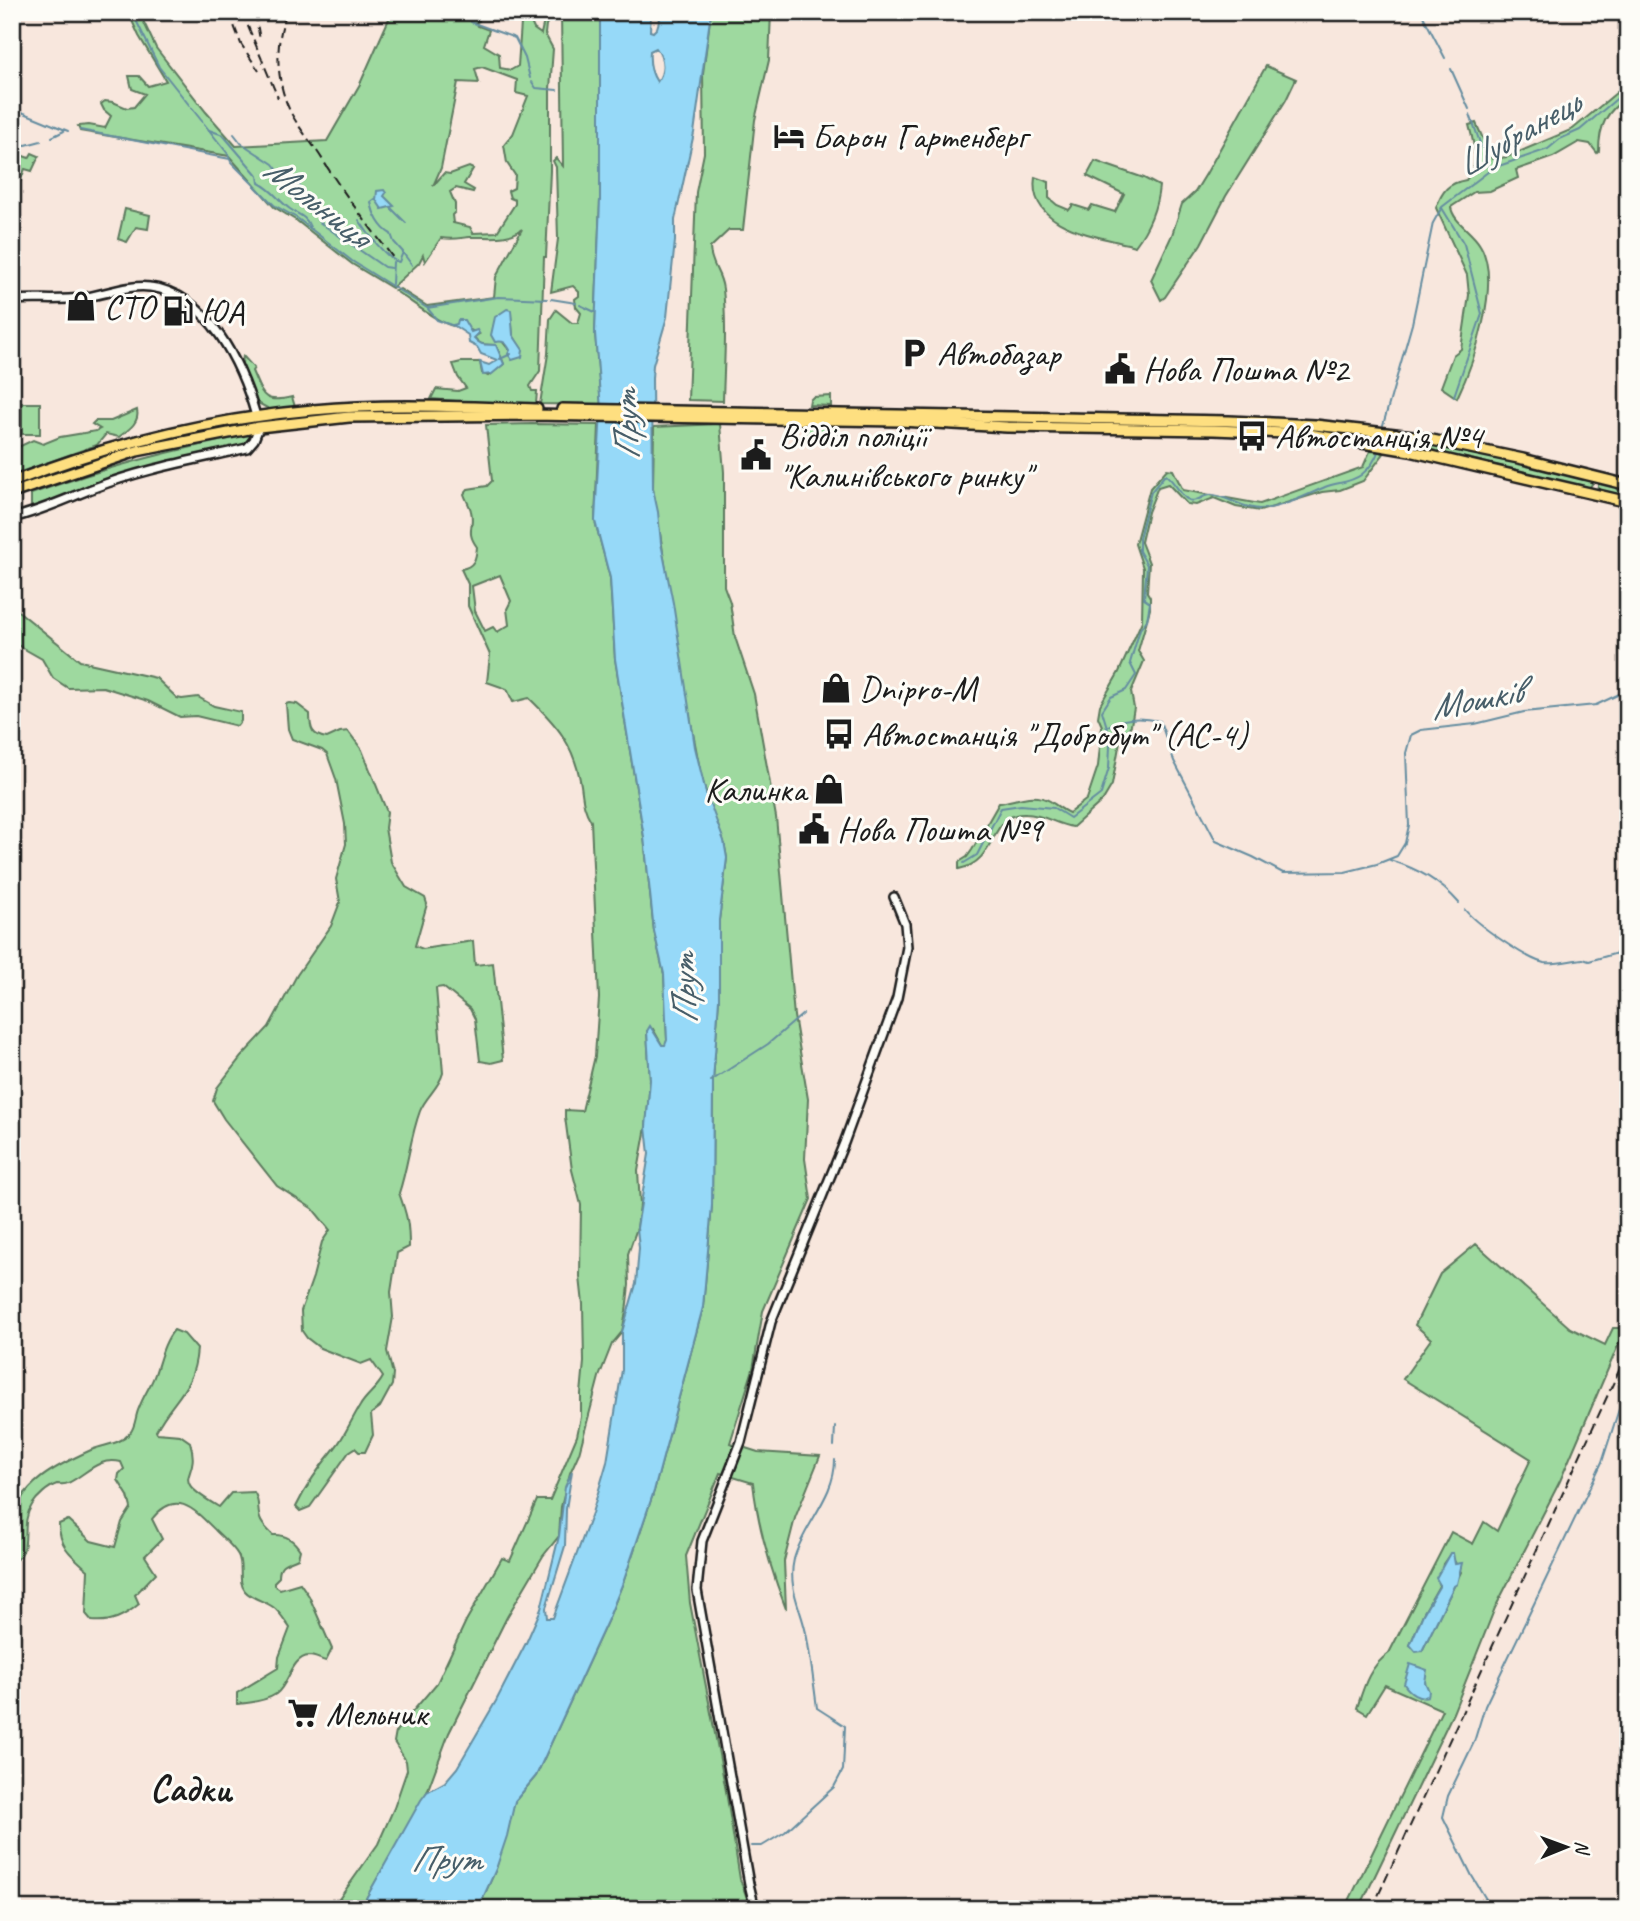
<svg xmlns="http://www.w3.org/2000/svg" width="1640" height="1921" font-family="Caveat,sans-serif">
  <rect width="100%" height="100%" fill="#f8e7dd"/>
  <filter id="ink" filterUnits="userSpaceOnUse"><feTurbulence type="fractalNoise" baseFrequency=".0143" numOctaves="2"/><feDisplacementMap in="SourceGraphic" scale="14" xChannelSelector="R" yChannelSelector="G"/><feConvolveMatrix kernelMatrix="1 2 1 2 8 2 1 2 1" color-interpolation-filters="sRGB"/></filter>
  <g filter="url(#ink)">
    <g fill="#9ed99f" stroke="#5d7a5e" stroke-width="2" fill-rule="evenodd">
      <path d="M128 12H139L156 48 206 112 236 146 327 141 360 84 392 12H482L479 21 476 22 478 26 489 30 484 45 499 54 500 68 511 70 518 66 521 23 524 18H529L534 29 541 34 546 12H553L546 25 545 34 553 49 550 89V171L546 257H544L540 371 530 386 532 391H537L536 404 507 405 431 399 436 389 458 391 466 388 458 377 453 364 461 362H480L482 373 488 376 504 364 496 345C485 344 481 347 474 337L479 334 458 324 453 326C438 323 411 301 395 291L400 289 427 306 494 297 496 277 522 229C506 241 488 236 470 237 460 238 453 240 441 238L425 262 423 255 419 263 392 288 352 264 297 221 274 207 229 156 80 131 78 126 89 125 105 128 111 116 104 110 101 104 105 101 113 102 127 108 134 107 145 94 132 89 129 76H139L148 86 166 81 139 36ZM482 67 517 80 516 93 528 96 513 134 504 145 507 163 515 175 514 188 508 191 510 198 515 200V204L497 232 473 233 470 227 453 223 452 215 455 212V204L450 192 456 188 473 192 474 190 464 184 473 169 469 167 450 174 444 173 433 186 441 168 458 82 479 83 475 69ZM511 315 513 335 520 347 510 351 502 341Z"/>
      <polygon points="561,12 600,12 600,200 595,333 601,405 540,404 548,354 550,319 556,310 572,323 578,323 581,313 576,307 575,299 579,296 579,292 573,286 551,292 558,239 556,167 553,161 556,158 563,166"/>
      <path d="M711 12H771L769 60 755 120 743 230H729L710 248C711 266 721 272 723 289 727 326 724 364 723 401L688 400 696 192 704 153 703 73Z"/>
      <polygon points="1266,66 1296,79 1286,100 1226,196 1201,244 1165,297 1161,300 1151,280 1172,235 1182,204 1195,192 1206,174"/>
      <path d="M1628 83V98C1606 110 1599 127 1599 151L1597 153 1590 144 1579 142 1553 157 1516 170 1518 178 1490 191 1474 192 1451 207C1453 222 1472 231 1480 245 1502 281 1474 363 1457 398L1441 387 1453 355 1461 349 1469 295 1467 275 1436 208C1442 191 1448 183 1466 180 1480 164 1474 144 1469 125L1476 123 1492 159 1507 157 1573 129Z"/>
      <polygon points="12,152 29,158 32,153 39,156 32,171 25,169 20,182 12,179"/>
      <path d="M1095 161 1144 178 1159 186C1157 208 1148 229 1135 246 1099 236 1027 229 1035 177L1049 182V198L1057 205 1069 210 1073 205 1089 210 1092 205 1115 212 1124 194 1087 176Z"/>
      <polygon points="125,209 150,215 148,229 136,227 127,242 118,239"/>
      <path d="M243 356 254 368 252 371C263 396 263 404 292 397L295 407 271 410 256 402 242 363Z"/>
      <polygon points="831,396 831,406 809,405 810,400 813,397"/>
      <rect x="22" y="403" width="18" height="31"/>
      <path d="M137 410C140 423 128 430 119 437L106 434 97 445 12 475V450L33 440 43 444 60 437 96 431 100 429 92 424 95 421H111Z"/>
      <polygon points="345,410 345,415 159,443 157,438 256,419"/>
      <polygon points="820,423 838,425 839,434 814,433 813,435 805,436 805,424"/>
      <path d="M532 424 599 425 595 521 610 578 615 659 644 837 654 931 664 974 667 1040 666 1045H662L653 1029 647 1031 650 1080 646 1127 638 1171 640 1205 637 1228 628 1254 629 1285 626 1312 622 1332 612 1344 599 1377 579 1453 570 1473 561 1507 559 1536 543 1556 507 1617 449 1733 427 1792 360 1909H332L378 1844 394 1808 407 1770 406 1761 394 1742 396 1731 437 1683 466 1621 502 1558 510 1561 537 1500H550L577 1436 581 1417V1394L584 1362 583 1304 580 1277 581 1205 572 1170 565 1117V1110L582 1111 595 1056 599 998 591 821C583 808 583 799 581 785 574 744 557 725 529 698L513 702 507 689 487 682 490 655 468 606V584L461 569C474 567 476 559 477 547 465 531 475 527 471 511 470 506 466 500 464 494L468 489 487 486 492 481 486 425ZM500 575 511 601 507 609 509 625 497 632 493 627 485 631 475 611 472 586Z"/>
      <path d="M720 424 724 472V586L730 602 735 637 754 694 776 817 794 1016 808 1099 805 1159 811 1199 763 1311 753 1369 730 1443 758 1452 820 1456 795 1518 784 1561 786 1609C770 1568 758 1527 753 1483L720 1473 686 1556 690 1603 726 1791 740 1879 751 1909H478L496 1869 515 1801 536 1776 609 1617 624 1580 654 1491 703 1307 712 1205 713 1081 719 999V920L727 858 724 842 711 809 701 775 686 696 653 489 654 427Z"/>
      <path d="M250 435 247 442 239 447 165 462 31 510V494C103 468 175 449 250 435Z"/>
      <polygon points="151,440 151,444 12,491 12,484"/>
      <polygon points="1419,440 1591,479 1592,484 1589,488 1475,460 1417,449 1415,444"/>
      <path d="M1370 451 1385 452 1363 481 1340 490 1322 492 1260 511 1236 507 1214 498 1196 505 1187 504 1168 484 1158 487 1148 512 1141 542 1149 563 1147 592 1150 597V609L1138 651 1144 661 1131 692 1134 708 1131 725 1120 741 1112 785 1103 800 1073 827C1056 825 1044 814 1026 814 987 812 1000 861 959 869V862L967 857 972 850 999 803C1016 801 1033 791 1050 801 1056 805 1062 810 1069 813L1087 799 1098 766 1102 726 1098 717 1100 705 1119 672 1142 621 1143 568 1135 544 1150 488 1167 469 1173 470 1183 490 1260 504 1363 467Z"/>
      <polygon points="1599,481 1628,487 1628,498 1597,490"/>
      <polygon points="12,606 80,661 156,678 177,698 182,699 198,697 214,706 241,712 241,721 237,726 196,716 180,717 148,701 103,687 68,688 53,678 42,659 12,642"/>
      <path d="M289 703 297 704 310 714C310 729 312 736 327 738L340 732 348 731 362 750 387 812 385 828 391 862 406 887 425 898 427 904 415 946 423 949 473 941 475 965 493 963 503 1060 491 1063 480 1061 475 1019 470 1009 443 987 436 988 443 1073C439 1088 426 1096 420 1111 410 1138 408 1166 399 1193 407 1215 409 1223 409 1247L397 1253 391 1292 393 1317 387 1351 393 1374 392 1385 380 1407 371 1414 373 1435 365 1452H359L355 1448 349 1452 310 1507 300 1511 296 1507C306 1486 320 1466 335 1448 345 1436 351 1420 360 1406 366 1395 377 1389 383 1377L371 1360 361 1364 320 1348 307 1338 302 1331 301 1311 313 1277 322 1242 330 1230 313 1209 277 1186 224 1119 213 1101 217 1088 241 1057 269 1027 297 975 331 926 340 902 336 879 346 844 345 824 336 779 327 754 322 750 292 739 288 729 286 704Z"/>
      <path d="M1476 1244 1570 1328 1605 1345 1613 1328H1620L1623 1334 1560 1481 1495 1608 1453 1713 1360 1907 1345 1909 1442 1710 1385 1685 1367 1714 1357 1708C1364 1686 1369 1667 1389 1653L1451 1532 1473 1544 1484 1522 1497 1531 1531 1459 1403 1379 1431 1339 1415 1325 1440 1274ZM1450 1554 1461 1572 1422 1651 1410 1645 1423 1614 1440 1584 1443 1564Z"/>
      <path d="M174 1330 184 1334 197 1349C194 1391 173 1398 156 1431L157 1433 180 1435 190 1442C203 1482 163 1474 219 1507L231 1493 254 1492C261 1502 256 1511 261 1521 264 1527 269 1531 273 1535 285 1534 294 1540 300 1550L298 1558C286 1564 279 1562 279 1577L274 1582V1585L280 1589 300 1583 309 1596 332 1649 326 1661C321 1660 315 1656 309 1656 291 1657 289 1685 276 1694 266 1701 249 1703 237 1704V1693L278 1668 279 1657 290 1628C285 1621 280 1612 273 1607 265 1601 252 1599 245 1591 237 1581 244 1566 238 1555 233 1546 223 1538 216 1531 195 1510 176 1488 152 1519L162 1539 145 1556 156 1573 135 1595 139 1604C125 1616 111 1623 92 1621L86 1614 88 1570C72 1556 59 1547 59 1524L68 1520 91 1541 115 1547 122 1522 131 1508 128 1496 118 1480 119 1474 124 1469 121 1462C97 1457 87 1474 68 1483 65 1485 61 1484 57 1484 48 1487 37 1497 32 1505 18 1526 35 1551 12 1562 12 1549 11 1536 12 1524 17 1484 58 1465 91 1450 104 1444 120 1445 130 1433 136 1426 135 1416 139 1408 143 1396 151 1386 155 1374 160 1360 164 1341 174 1330Z"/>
    </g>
    <g fill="#96d9f8" stroke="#658da0" stroke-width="2" fill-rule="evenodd">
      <path d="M600 12H651L650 31 653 32 657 28 662 12H711L694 133 675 220V241L667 317 653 365 652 378 653 489 658 512 661 543 673 603 695 747 706 793 724 841 727 858 719 920V999L713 1081 712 1205 703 1307 654 1491 624 1580 609 1617 536 1776 515 1801 507 1836 496 1869 478 1909H360L421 1800 427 1792 445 1782 457 1768 496 1701 526 1643 541 1609 559 1536 565 1487 572 1471 566 1509 565 1546 546 1608 547 1618H553L592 1513 607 1462 622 1370V1332L636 1284 639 1248 637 1228 649 1154 646 1127 650 1080 647 1031 650 1026 662 1045H665L667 1040 664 974 654 931 644 837 615 659 610 578 595 521 601 409 595 333 600 200ZM656 48C664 58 665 72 657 82 651 73 649 62 650 51Z"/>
      <polygon points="384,190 386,193 384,196 394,206 382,209 376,200 377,191"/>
      <path d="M507 309 511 310 513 335 523 350 522 357 512 360 508 354 510 350C506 343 504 340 495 342L491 335 495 317Z"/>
      <path d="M458 320H464L471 332 477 330 479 333 474 338C481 347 486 344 496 345L504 364 492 374 483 375 480 362 489 365 497 360 481 354 477 347 469 343 468 335 453 325 457 324Z"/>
      <polygon points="1450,1553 1453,1553 1455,1564 1462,1563 1457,1584 1454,1586 1422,1651 1416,1652 1410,1645 1423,1614 1440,1585 1436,1578"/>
      <path d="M1410 1664 1427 1670 1425 1682 1429 1691 1428 1696C1419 1699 1409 1692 1404 1684Z"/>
    </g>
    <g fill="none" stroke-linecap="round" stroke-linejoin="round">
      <g stroke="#658da0" stroke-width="2">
        <polyline points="132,12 159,67 228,154 231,162 274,205 297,218 352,261 427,308 498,297 547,299"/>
        <polyline points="467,12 471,22 515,38 525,58 530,78"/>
        <polyline points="1421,12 1445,58"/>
        <polyline points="1451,69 1469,109"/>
        <polyline points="532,82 536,88 557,90"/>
        <polyline points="12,108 68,131"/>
        <polyline points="1470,114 1489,169"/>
        <polyline points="80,130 230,159"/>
        <path d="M209 130 223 135 258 176 259 183C273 190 278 200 290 209 299 215 306 216 310 227"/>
        <polyline points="234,134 241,143 273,164 284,178 298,184 314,208 319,222 384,267 391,268"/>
        <polyline points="52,137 64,131"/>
        <polyline points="12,143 26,145 41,141"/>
        <polyline points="390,207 406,223"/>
        <polyline points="1442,208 1464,244 1482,314 1454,396"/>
        <path d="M359 220C366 231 387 260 399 262L403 252 394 242 391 234C380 228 373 214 371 202L375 199"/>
        <polyline points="403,253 412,265"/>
        <polyline points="392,284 393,262"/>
        <polyline points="551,299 576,303"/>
        <polyline points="580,305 595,312"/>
        <polyline points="428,309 437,320 454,326"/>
        <polyline points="500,359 511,354"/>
        <polyline points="1383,425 1412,324 1433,223 1442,207 1493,168 1548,149 1560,139 1580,130 1628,89"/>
        <path d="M1108 726C1123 717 1142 717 1160 721L1174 761 1216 841 1253 857 1283 873 1345 872 1377 864 1397 856 1405 843 1409 825 1406 753 1411 735 1421 730 1475 724 1524 712 1596 705 1628 690"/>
        <path d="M1390 860C1418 869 1440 881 1459 903"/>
        <path d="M964 863 977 855 1001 808 1021 805 1054 808 1070 818 1101 794 1109 768 1110 746V737L1102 711 1111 697 1126 690 1136 675 1130 663 1140 629 1147 620 1150 603 1144 599 1147 565 1139 551V538L1151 492 1164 476 1166 475C1175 482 1181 496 1187 499 1196 505 1204 493 1213 495 1228 497 1242 508 1259 509 1280 509 1307 495 1325 487 1337 482 1350 483 1361 475 1369 469 1376 459 1379 449"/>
        <path d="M1465 910C1476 924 1526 959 1544 963 1556 965 1571 960 1583 959L1589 961 1628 950"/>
        <polyline points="711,1081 768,1044 803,1014"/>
        <polyline points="834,1446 835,1427"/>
        <path d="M751 1846H762L785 1832 834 1787 843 1770 845 1726 817 1708C814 1685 811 1661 807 1638 802 1609 787 1589 794 1559 803 1525 835 1497 835 1460"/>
        <polyline points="1492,1909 1472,1876 1443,1817 1448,1796 1474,1742 1485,1706 1602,1462 1621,1403 1628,1394"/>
      </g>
      <g stroke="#1c1c1c" stroke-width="12">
        <g id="minor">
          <path d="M12 300C35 298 59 301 82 298 103 295 129 284 150 287 209 294 242 366 256 416"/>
          <path d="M12 518C41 511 66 499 94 488 143 469 195 460 247 448L254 440 259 427"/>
          <polyline points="755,1909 749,1884 697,1590 702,1541 741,1442 771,1322 844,1143 897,998 907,947 905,924 894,897"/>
        </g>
      </g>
      <g stroke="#1c1c1c" stroke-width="14">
        <g id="major">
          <polyline points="562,409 1229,421 1315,425 1413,436 1523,459 1628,485"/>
          <path d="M12 482C109 444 209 419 313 410 387 403 463 407 537 409"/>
          <polyline points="12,493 137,451 259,427 349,417 531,415 900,421 1007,427 1214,430 1309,434 1410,451 1628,502"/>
        </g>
      </g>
      <use href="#minor" stroke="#fdfcf7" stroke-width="7"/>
      <use href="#major" stroke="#fedf80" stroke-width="9"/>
      <g stroke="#1c1c1c" stroke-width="2" stroke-dasharray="10 5" stroke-linecap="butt">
        <polyline points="229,12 241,44 259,71"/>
        <polyline points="242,12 278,98"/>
        <polyline points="255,12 260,40"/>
        <path d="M287 12C274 43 276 83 291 113 300 130 314 145 324 162 345 196 370 227 394 259"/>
        <polyline points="1372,1909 1628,1351"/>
      </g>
    </g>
  </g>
  <defs>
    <g id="hotel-bare" transform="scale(2.415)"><path d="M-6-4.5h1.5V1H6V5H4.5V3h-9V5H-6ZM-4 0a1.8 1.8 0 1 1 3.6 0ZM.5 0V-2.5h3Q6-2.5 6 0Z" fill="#1c1c1c" stroke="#fdfcf7" stroke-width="2.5" paint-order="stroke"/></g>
    <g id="shop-bare" transform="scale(2.415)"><path d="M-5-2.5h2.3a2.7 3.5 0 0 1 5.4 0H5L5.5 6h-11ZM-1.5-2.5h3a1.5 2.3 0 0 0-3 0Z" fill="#1c1c1c" stroke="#fdfcf7" stroke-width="2.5" paint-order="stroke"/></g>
    <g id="fuel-bare" transform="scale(2.415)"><path d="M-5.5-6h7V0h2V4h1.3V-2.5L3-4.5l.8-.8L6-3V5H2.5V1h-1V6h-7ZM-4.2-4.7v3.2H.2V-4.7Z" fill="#1c1c1c" stroke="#fdfcf7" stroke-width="2.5" paint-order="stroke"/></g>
    <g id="parking-bare" transform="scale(2.415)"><path d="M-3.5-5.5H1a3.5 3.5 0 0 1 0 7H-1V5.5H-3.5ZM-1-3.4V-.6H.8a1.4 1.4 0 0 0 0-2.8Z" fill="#1c1c1c" stroke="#fdfcf7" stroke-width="2.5" paint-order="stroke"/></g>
    <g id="civic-bare" transform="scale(2.415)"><path d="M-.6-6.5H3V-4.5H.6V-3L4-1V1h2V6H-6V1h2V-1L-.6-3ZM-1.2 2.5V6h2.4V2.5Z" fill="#1c1c1c" stroke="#fdfcf7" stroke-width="2.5" paint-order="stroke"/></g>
    <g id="bus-bare" transform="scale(2.415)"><path d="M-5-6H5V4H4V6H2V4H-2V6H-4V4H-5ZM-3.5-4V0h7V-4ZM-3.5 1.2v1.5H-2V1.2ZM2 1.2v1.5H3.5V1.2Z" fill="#1c1c1c" stroke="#fdfcf7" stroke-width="2.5" paint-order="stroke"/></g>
    <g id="supermarket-bare" transform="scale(2.415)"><path d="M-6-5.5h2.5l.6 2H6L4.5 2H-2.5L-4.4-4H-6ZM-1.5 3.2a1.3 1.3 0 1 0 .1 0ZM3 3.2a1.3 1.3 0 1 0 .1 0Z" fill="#1c1c1c" stroke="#fdfcf7" stroke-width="2.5" paint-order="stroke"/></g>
  </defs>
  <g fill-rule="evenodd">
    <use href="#hotel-bare" x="789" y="136"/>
    <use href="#shop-bare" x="81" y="306"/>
    <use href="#fuel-bare" x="178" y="311"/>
    <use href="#parking-bare" x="914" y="353"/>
    <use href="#civic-bare" x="1120" y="369"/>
    <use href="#bus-bare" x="1252" y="436"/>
    <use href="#civic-bare" x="756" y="455"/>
    <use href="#shop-bare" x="836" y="688"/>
    <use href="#bus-bare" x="839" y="734"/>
    <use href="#shop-bare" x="829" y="789"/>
    <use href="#civic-bare" x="814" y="829"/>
    <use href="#supermarket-bare" x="303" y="1713"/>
  </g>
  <g text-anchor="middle" stroke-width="6" stroke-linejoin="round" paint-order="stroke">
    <g font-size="35" fill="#1c1c1c" stroke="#fdfcf7" text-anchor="start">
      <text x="812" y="148">Барон Гартенберг</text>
      <text x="104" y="318">СТО</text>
      <text x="201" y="323">ЮА</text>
      <text x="937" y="365">Автобазар</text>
      <text x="1143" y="381">Нова Пошта №2</text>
      <text x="779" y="447">Відділ поліції<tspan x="779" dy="40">"Калинівського ринку"</tspan></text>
      <text x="1275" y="448">Автостанція №4</text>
      <text x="859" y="700">Dnipro-M</text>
      <text x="862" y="746">Автостанція "Добробут" (АС-4)</text>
      <text x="806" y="801" text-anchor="end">Калинка</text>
      <text x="837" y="841">Нова Пошта №9</text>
      <text x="326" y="1725">Мельник</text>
    </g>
    <g font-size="37" font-style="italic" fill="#475e69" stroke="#fdfcf7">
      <text transform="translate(1517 133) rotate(-30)" y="13">Шубранець</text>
      <text transform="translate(318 201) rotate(38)" y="13">Мольниця</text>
      <text transform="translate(625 425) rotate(-92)" y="13">Прут</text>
      <text transform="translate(1476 698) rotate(-11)" y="13">Мошків</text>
      <text transform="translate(683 989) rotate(-92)" y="13">Прут</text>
      <text x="446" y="1871">Прут</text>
    </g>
    <g font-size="37" font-weight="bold" fill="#1c1c1c" stroke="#fdfcf7">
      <text x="191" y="1801">Садки</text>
    </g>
  </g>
  <rect width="1640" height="1921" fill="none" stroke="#fdfcf7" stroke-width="42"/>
  <rect x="21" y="21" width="1598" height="1879" fill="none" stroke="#1c1c1c" stroke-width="2.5" filter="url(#ink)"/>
  <g transform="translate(1566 1847) rotate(89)" stroke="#fdfcf7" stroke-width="5" paint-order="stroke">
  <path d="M0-5L12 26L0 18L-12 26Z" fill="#1c1c1c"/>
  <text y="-10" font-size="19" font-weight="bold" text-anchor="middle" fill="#1c1c1c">N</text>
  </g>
</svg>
